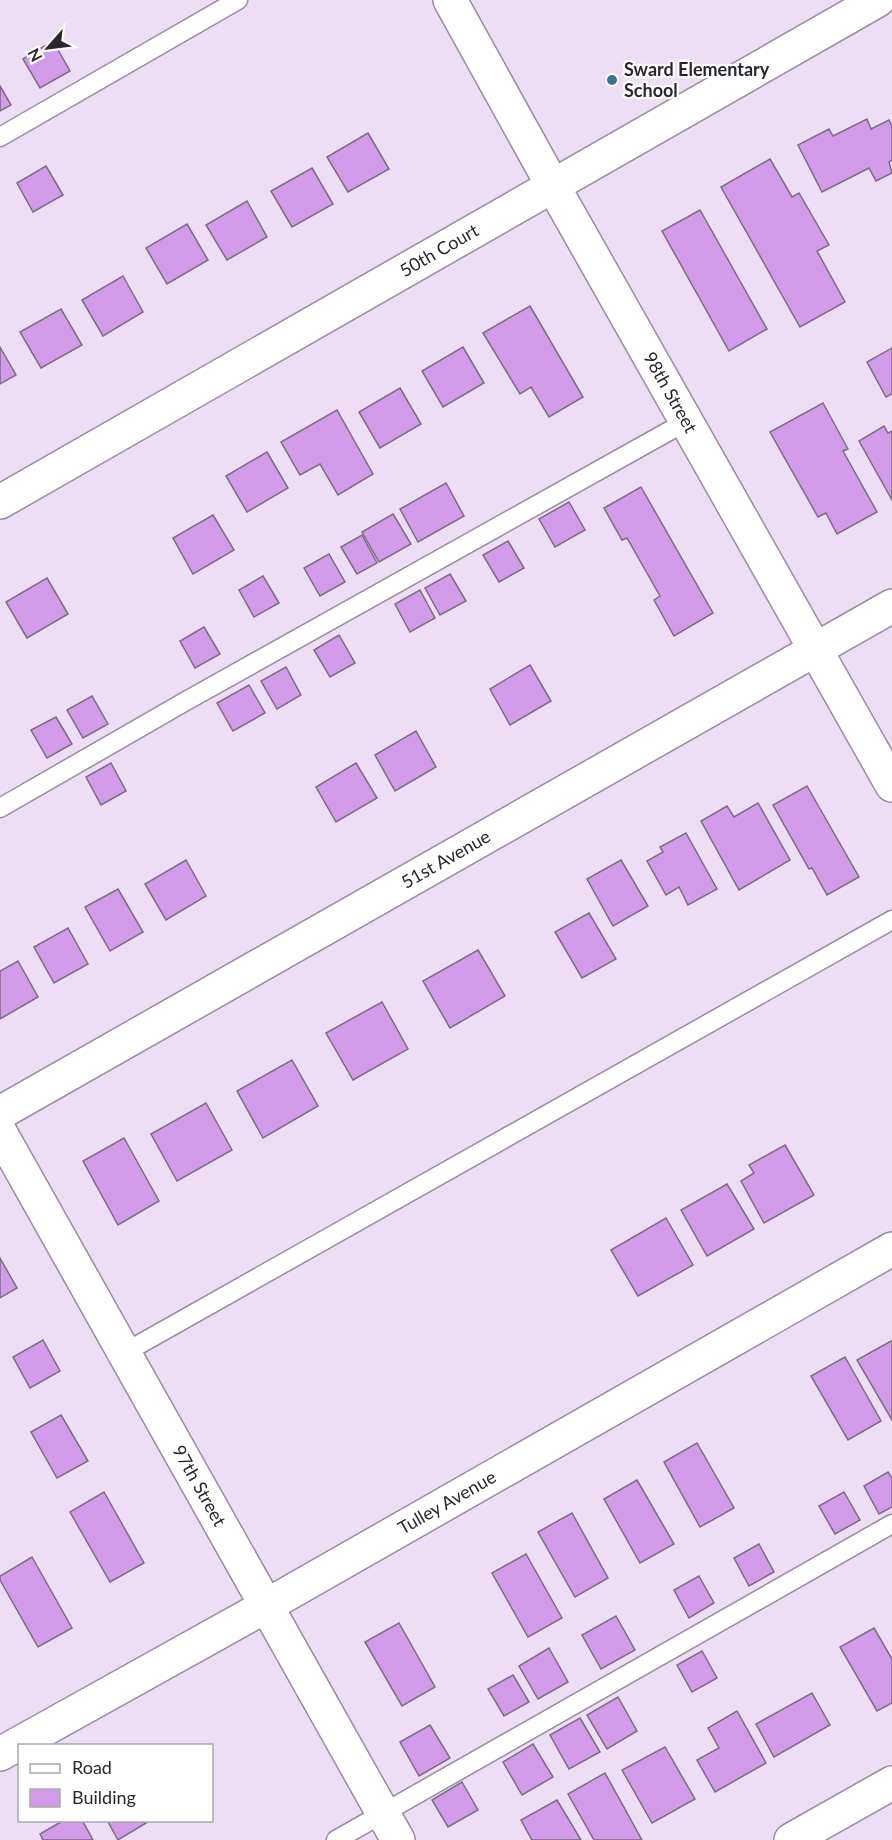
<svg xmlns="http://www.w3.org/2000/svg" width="892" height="1840" font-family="Lato,sans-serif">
  <rect width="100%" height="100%" fill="#eedef5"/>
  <g fill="#d29bea" stroke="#7a6c81" stroke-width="1.5">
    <polygon points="53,41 70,71 40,88 23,59"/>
    <polygon points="0,86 11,105 0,111"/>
    <polygon points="867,119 871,129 889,120 892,126 892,160 889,162 892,173 876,181 869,168 822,192 798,145 829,129 833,136"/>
    <polygon points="368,133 389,169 348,192 327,157"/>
    <polygon points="770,159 792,197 799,193 829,245 817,251 845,302 800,327 721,187"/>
    <polygon points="46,166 63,195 33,212 17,183"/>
    <polygon points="312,168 333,204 292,227 271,191"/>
    <polygon points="247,201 267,237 227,260 206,225"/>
    <polygon points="700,210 767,329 729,351 662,231"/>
    <polygon points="187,224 208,260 167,284 146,248"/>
    <polygon points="123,276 143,312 103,336 82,300"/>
    <polygon points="530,306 583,397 549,417 531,387 520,394 483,333"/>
    <polygon points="61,309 82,345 41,368 20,332"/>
    <polygon points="0,347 16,375 0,384"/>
    <polygon points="463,347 484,383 443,407 422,371"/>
    <polygon points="892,348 892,394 886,397 867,362"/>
    <polygon points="400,388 421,424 380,448 359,412"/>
    <polygon points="823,403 848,449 843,451 877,512 837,534 826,513 818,517 770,432"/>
    <polygon points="337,410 373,474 338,495 320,464 300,475 281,442"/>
    <polygon points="884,426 888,433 892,431 892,500 859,441"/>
    <polygon points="267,452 288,488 247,512 226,476"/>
    <polygon points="446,483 464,516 418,542 400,509"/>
    <polygon points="641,487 713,613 674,636 654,600 660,596 627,538 622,540 604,508"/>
    <polygon points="569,502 585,530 555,547 539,519"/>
    <polygon points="393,514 411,544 379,562 362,532"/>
    <polygon points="213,515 234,550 193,574 173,538"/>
    <polygon points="362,535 377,563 357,574 341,547"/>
    <polygon points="508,541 524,568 499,582 483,555"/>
    <polygon points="329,554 345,582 320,596 304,568"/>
    <polygon points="450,574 466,601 440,615 425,588"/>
    <polygon points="263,576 279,603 254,617 239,590"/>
    <polygon points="47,578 68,614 27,638 6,602"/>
    <polygon points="420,590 435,618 410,632 395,604"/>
    <polygon points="204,627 220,654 195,668 180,641"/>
    <polygon points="339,635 355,663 330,677 314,650"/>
    <polygon points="530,665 551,701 510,725 490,689"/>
    <polygon points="286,667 301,695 277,709 261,681"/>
    <polygon points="249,685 265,713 233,731 217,703"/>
    <polygon points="92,696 108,724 83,738 67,710"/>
    <polygon points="56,717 72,744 47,758 31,730"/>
    <polygon points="416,731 436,767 395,791 375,755"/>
    <polygon points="111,763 126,791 101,805 86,777"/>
    <polygon points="356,763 377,798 336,822 316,787"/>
    <polygon points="807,786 859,877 827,895 812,868 809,869 773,805"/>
    <polygon points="758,803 790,860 739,890 701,821 727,806 734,817"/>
    <polygon points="686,833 717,889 688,905 679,887 666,895 647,861 663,852 660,847"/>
    <polygon points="186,860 206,896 166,920 145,884"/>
    <polygon points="621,860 648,906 613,926 587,879"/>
    <polygon points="118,889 143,932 110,951 85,907"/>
    <polygon points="589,913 616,959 582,978 555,932"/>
    <polygon points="68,928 88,964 54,983 34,947"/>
    <polygon points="478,950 505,996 450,1028 423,981"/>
    <polygon points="18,961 38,997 0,1019 0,971"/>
    <polygon points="382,1002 408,1049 353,1080 326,1033"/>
    <polygon points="292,1060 318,1106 263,1138 237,1091"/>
    <polygon points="206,1103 232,1150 177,1181 151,1134"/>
    <polygon points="124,1138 159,1201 118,1225 83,1161"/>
    <polygon points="785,1145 814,1195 764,1223 741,1181 754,1173 749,1165"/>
    <polygon points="727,1184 754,1229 707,1256 681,1210"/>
    <polygon points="666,1218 693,1265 638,1296 611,1250"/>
    <polygon points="0,1258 17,1288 0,1298"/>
    <polygon points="43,1340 60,1371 30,1388 13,1357"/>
    <polygon points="891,1341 892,1341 892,1420 857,1360"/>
    <polygon points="845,1357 881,1421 848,1440 811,1376"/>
    <polygon points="61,1415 88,1461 57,1478 31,1432"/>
    <polygon points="697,1443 734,1508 700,1527 664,1462"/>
    <polygon points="888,1472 892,1478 892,1507 879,1514 864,1486"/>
    <polygon points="637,1480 674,1544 640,1563 604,1499"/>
    <polygon points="104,1492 144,1563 110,1582 70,1512"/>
    <polygon points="844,1492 860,1520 835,1534 819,1506"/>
    <polygon points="572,1513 608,1578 575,1597 538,1532"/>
    <polygon points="759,1544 774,1572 749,1586 734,1558"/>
    <polygon points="526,1554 562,1618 528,1637 492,1573"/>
    <polygon points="32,1557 72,1628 38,1647 0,1580 0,1576"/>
    <polygon points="699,1576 714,1603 689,1618 674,1590"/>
    <polygon points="616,1616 635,1650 601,1669 582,1635"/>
    <polygon points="399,1623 435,1687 402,1706 365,1642"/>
    <polygon points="874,1628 892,1659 892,1703 877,1711 840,1647"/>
    <polygon points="549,1648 568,1682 538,1699 519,1666"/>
    <polygon points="702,1651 717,1678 692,1692 677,1665"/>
    <polygon points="513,1675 529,1702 504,1716 488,1689"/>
    <polygon points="812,1693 830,1725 774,1757 756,1724"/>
    <polygon points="618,1697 637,1731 607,1749 587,1715"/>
    <polygon points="737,1711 766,1763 715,1792 697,1760 719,1748 708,1728"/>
    <polygon points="580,1718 600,1752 569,1769 550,1735"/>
    <polygon points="430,1725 450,1758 419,1776 400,1742"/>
    <polygon points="533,1744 553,1777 522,1795 503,1762"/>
    <polygon points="665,1747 695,1799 652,1823 622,1770"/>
    <polygon points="605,1773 642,1840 594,1840 568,1794"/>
    <polygon points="462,1782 478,1810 448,1827 432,1800"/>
    <polygon points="557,1800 581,1840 532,1840 521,1820"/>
    <polygon points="64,1820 82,1820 93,1840 43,1840 40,1834"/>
    <polygon points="107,1820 151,1820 118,1840"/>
  </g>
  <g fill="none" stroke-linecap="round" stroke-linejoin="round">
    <g stroke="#9a8ba1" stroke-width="21">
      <g id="service">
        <polyline points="0,137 238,0"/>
        <polyline points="0,808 186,701 687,421"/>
        <polyline points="124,1353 892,920"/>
        <polyline points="336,1840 892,1524"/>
      </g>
    </g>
    <g stroke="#9a8ba1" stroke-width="36">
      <g id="minor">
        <path id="s1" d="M450 0 553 186 892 785"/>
        <path id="s2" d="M0 502 878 0"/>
        <path id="s3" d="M0 1113 892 606"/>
        <path id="s4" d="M0 1132 398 1840"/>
        <path id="s5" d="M0 1754 266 1606 892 1249"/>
        <polyline points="791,1840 892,1783"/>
      </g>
    </g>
    <use href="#service" stroke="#fff" stroke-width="18"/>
    <use href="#minor" stroke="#fff" stroke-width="33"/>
  </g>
  <circle fill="#3a758d" stroke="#fff" stroke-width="2" cx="612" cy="80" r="6"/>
  <g text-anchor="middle" stroke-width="4.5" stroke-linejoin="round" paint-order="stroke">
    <g font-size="18" font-weight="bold" fill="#2b252e" stroke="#fff" text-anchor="start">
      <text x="624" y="76">Sward Elementary<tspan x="624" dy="21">School</tspan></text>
    </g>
    <g font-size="18" fill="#2b252e" stroke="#fff">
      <text dy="6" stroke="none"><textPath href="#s2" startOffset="506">50th Court</textPath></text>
      <text dy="6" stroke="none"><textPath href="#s1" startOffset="450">98th Street</textPath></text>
      <text dy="6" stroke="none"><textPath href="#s3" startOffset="513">51st Avenue</textPath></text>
      <text dy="6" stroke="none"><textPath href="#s4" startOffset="406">97th Street</textPath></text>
      <text dy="6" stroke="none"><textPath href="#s5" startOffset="513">Tulley Avenue</textPath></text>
    </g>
  </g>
  <rect x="18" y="1744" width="195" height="78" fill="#ffffff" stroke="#aaa8ab" stroke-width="1.5"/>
  <rect x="30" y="1764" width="30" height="9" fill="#ffffff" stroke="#aaa8ab" stroke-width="1.5"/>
  <text x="72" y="1774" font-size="18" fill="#2b252e">Road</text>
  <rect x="30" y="1789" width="30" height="18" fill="#d29bea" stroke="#aaa8ab" stroke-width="1.5"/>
  <text x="72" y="1804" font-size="18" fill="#2b252e">Building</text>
  <g transform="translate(48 48) rotate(242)" stroke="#ffffff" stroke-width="4.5" paint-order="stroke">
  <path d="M0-4.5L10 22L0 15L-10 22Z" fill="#2b252e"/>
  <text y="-9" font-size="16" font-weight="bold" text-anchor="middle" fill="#2b252e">N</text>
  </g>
</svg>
